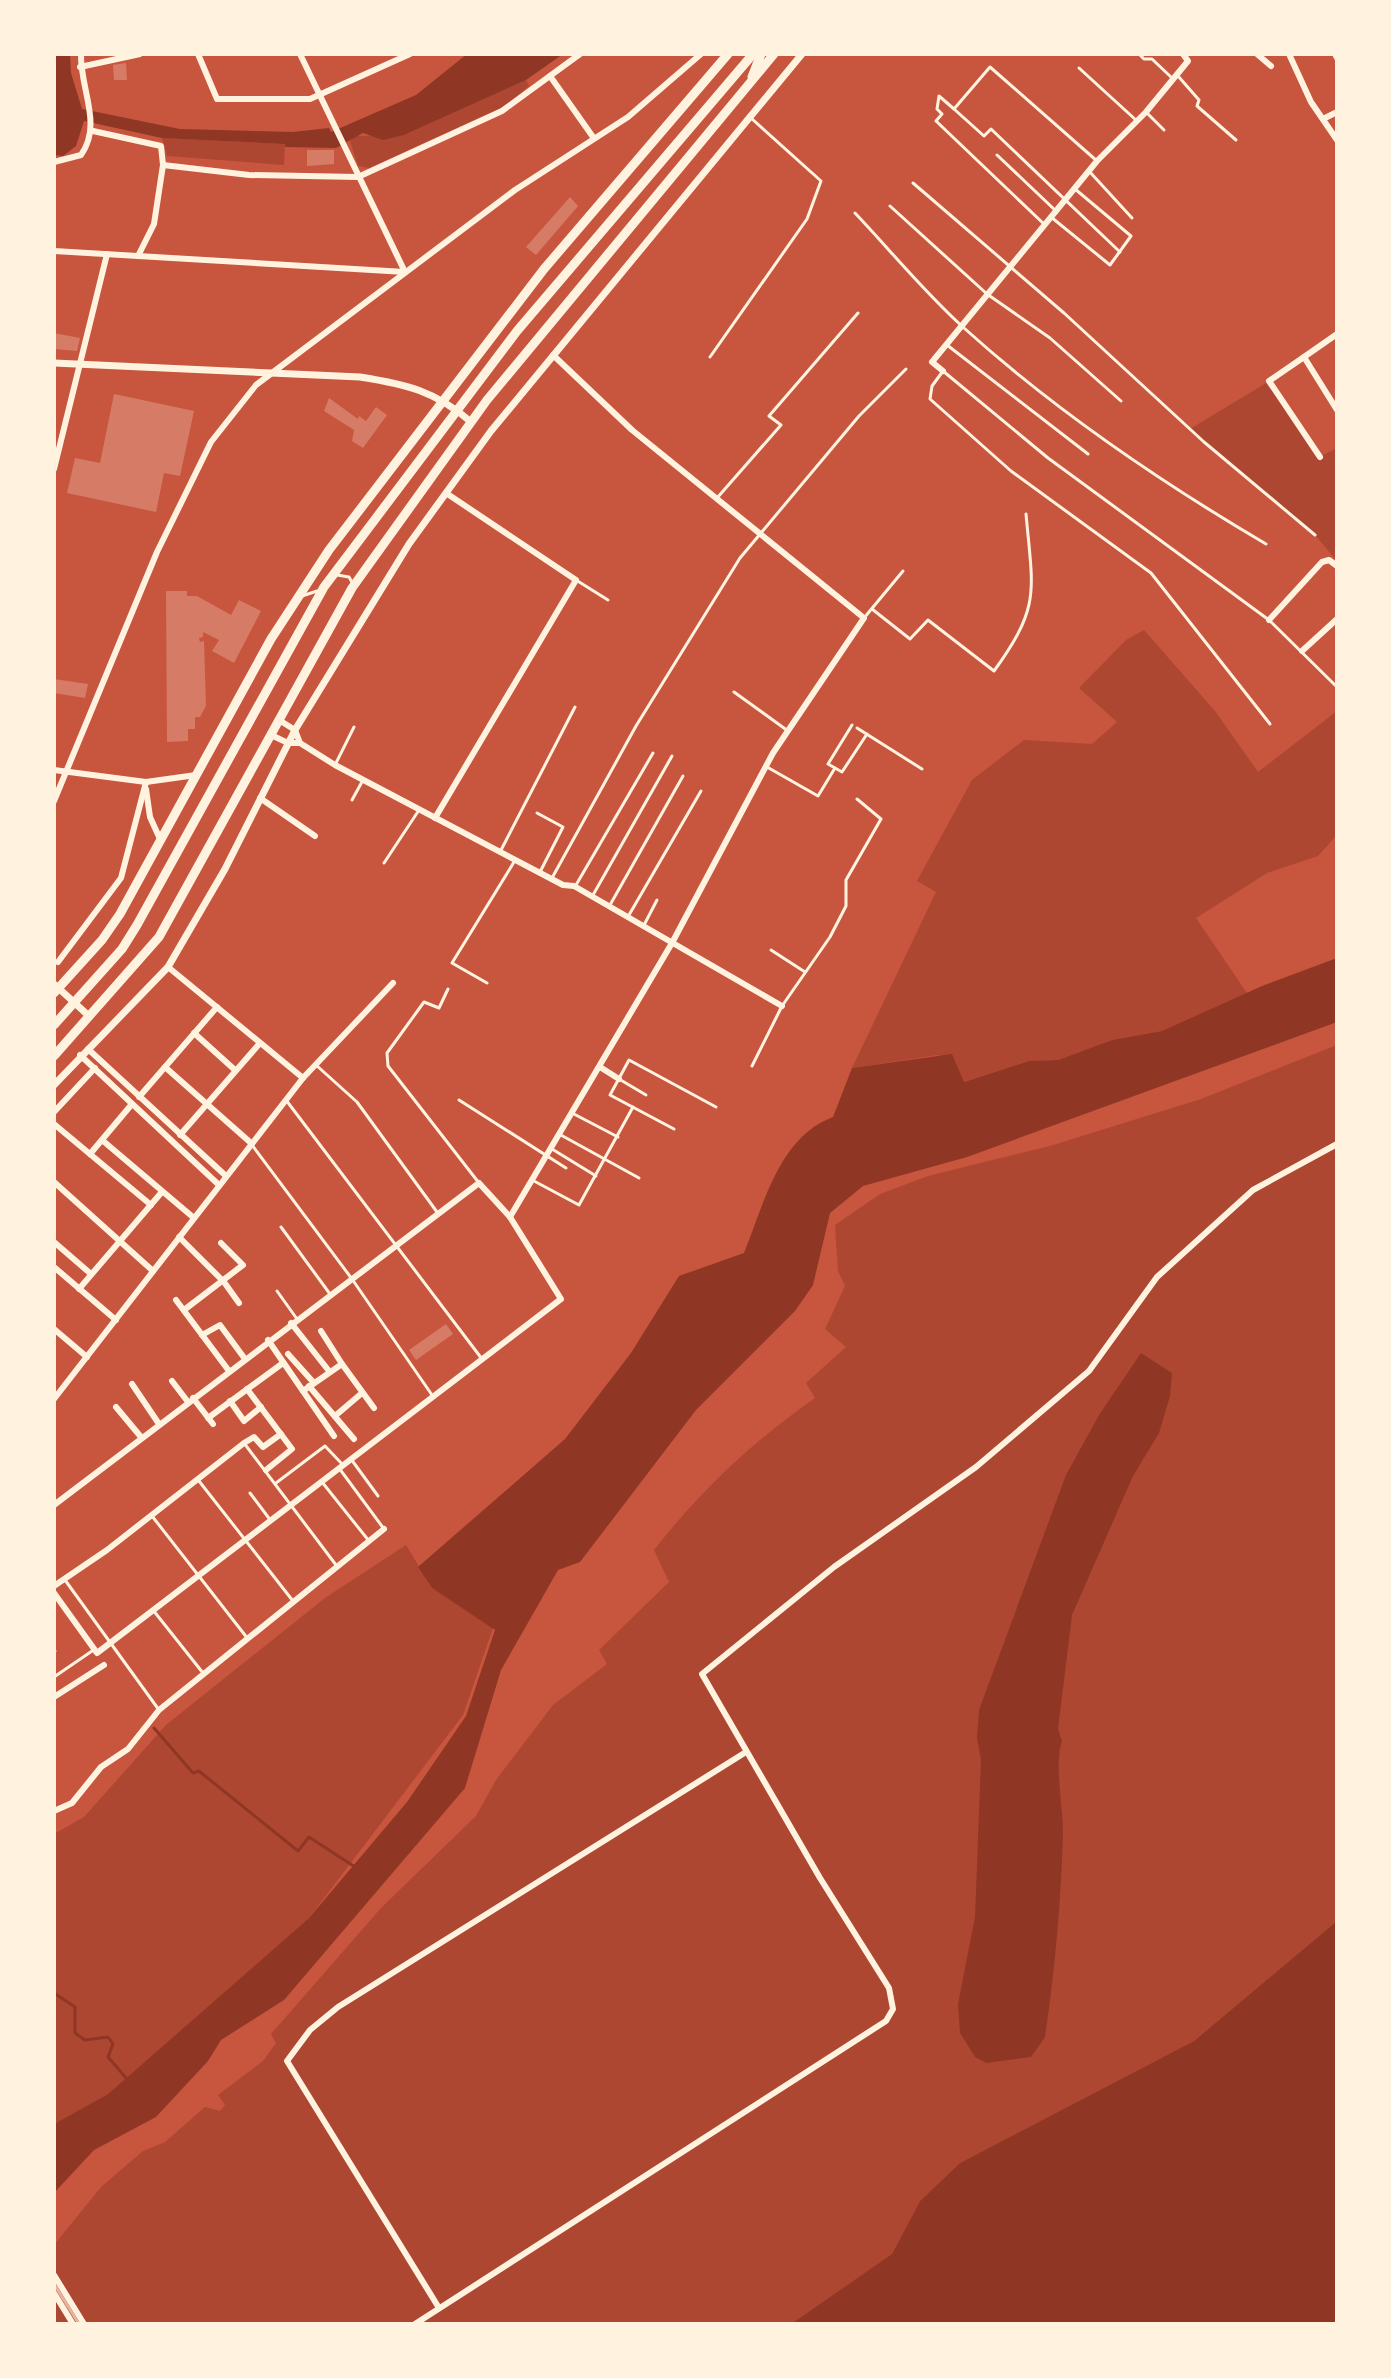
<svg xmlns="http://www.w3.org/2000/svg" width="1391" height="2378" font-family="'Asap Condensed',sans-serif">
  <rect width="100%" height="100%" fill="#c8553d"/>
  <g fill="#ae4732">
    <polygon points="526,80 529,86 505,106 369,168 358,166 350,141 355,136 404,135"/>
    <polygon points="162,138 285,144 284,165 167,156"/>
    <polygon points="1266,383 1319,457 1337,448 1337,561 1315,535 1190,429"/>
    <polygon points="1144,630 1215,711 1258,772 1337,711 1337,835 1318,856 1267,873 1196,918 1247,993 1162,1031 1112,1040 1058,1060 1029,1061 963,1082 938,1055 852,1068 936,892 917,881 972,780 1024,740 1092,744 1117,722 1079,688 1126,640"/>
    <path d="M1337 1045V1921L1194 2041 960 2163 920 2201 892 2254 791 2324H54V2245L101 2187 143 2151 165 2142 205 2107 220 2111 225 2105 218 2095 263 2061 276 2043 271 2034 381 1908 476 1816 496 1780 553 1705 607 1664 599 1650 669 1582 654 1550C703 1488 750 1444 815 1398L806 1383 846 1347 825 1329 845 1286 838 1271 835 1225 880 1194 928 1176 1050 1146 1201 1099Z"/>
    <polygon points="406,1545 432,1588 493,1628 463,1715 309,1918 108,2094 54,2124 54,1834 84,1817 166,1725 325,1598"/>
  </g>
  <g fill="#8f3625">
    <polygon points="54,54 70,54 71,73 82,109 180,129 293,132 329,128 331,132 416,95 467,54 563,54 526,80 404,135 383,140 363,133 336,148 285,147 285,144 162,138 84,121 76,146 63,156 54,155"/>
    <path d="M1337 958V1022L967 1157 863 1186 830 1213 813 1285 795 1311 696 1410 580 1562 558 1570 501 1670 465 1788 284 2000 221 2040 208 2061 156 2117 94 2150 54 2193V2124L108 2094 309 1918 407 1802 466 1716 495 1630 432 1588 418 1567 565 1439 631 1353 679 1276 744 1253C764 1204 779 1137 833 1117L852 1068 952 1054 964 1082 1029 1061 1058 1060 1112 1040 1162 1031 1262 986Z"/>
    <path d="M1141 1353 1172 1373 1170 1396 1159 1433 1133 1476 1072 1615 1058 1729 1062 1741C1054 1763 1063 1807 1063 1833 1061 1902 1055 1969 1045 2037L1031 2057 986 2063 975 2057 960 2033 958 2004 975 1917 981 1760 977 1738 979 1710 1066 1475 1099 1415Z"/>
    <polygon points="1337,1921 1337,2324 791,2324 892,2254 920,2201 960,2163 1194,2041"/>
  </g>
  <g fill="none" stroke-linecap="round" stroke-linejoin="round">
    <g stroke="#8f3625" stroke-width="3">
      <polyline points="154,1728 193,1773 199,1771 298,1851 309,1837 355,1867"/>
      <polyline points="54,1993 75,2007 75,2033 85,2040 108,2037 113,2044 108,2057 127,2079"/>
    </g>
  </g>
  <g fill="#d67c66">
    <polygon points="126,63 127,80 114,80 113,65"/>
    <polygon points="307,150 334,150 334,164 307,166"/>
    <polygon points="570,197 578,206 536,255 526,247"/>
    <polygon points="54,333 80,338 77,351 54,349"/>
    <polygon points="114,394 194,411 180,476 164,473 156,512 67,493 75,458 100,463"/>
    <polygon points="329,398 358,419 359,416 366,421 376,407 387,415 363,448 352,441 354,430 324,411"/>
    <polygon points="166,591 187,591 187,596 197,596 231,615 239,600 261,611 234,663 212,651 219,640 203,632 203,637 199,638 200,642 204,641 206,706 200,717 195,717 195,729 188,729 188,741 167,742"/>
    <polygon points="54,679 88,684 85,698 54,693"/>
    <polygon points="446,1324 453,1334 416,1360 409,1350"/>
  </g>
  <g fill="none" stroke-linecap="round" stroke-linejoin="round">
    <g stroke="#fff3e0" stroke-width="3">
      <polyline points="1139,54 1144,59 1152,59 1171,77"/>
      <polyline points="1079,68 1137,121"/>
      <polyline points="1178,76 1199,100 1197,106 1236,140"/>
      <polyline points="954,109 939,96 937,109 942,114 936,121 1045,225"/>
      <polyline points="1146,112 1164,130"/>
      <polyline points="997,155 1056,211"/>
      <polyline points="1097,161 990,67 954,109 984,136 991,129 1120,252"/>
      <polyline points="1089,171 1132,218"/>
      <polyline points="913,183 1064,313 1204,442 1315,535"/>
      <polyline points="890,206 987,294 1050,338 1121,401"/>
      <path d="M855 213C891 251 925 293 964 328 1057 412 1159 481 1266 544"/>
      <polyline points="1051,217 1110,265 1131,236 1075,189"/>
      <polyline points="947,345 1088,454"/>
      <polyline points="710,357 807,219 821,181 751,118"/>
      <polyline points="717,498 781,425 769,416 858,313"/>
      <polyline points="337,575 349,577 353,584"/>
      <polyline points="576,580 608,600"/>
      <polyline points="302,596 317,591"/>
      <path d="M872 609 910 639 928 620 994 671C1041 606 1033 592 1026 514"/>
      <polyline points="864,618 903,571"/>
      <polyline points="734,692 788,731"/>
      <polyline points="1270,724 1151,573 1011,471 930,399 932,386 943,371 1048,458 1269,620 1337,687"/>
      <polyline points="852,725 828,764 842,772 867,734"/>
      <polyline points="857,728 922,769"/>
      <polyline points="335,765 354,727"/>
      <polyline points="767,767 818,796 835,768"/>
      <polyline points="352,800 363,780"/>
      <polyline points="537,813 563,827 540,872"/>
      <polyline points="500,852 575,707"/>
      <polyline points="384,863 419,810"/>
      <polyline points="552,878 636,726 740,558 859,416 906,369"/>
      <polyline points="576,885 653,753"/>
      <polyline points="593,895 672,756"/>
      <polyline points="610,905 683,776"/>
      <polyline points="629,915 701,791"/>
      <polyline points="643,927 657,900"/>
      <polyline points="771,950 805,972"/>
      <polyline points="487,983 452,963 514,862"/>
      <polyline points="448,989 439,1008 424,1002 387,1053 388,1066 479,1183"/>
      <polyline points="316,1065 357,1102 437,1212"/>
      <polyline points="752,1066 782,1006 830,937 846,906 846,880 881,819 857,799"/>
      <polyline points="619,1079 646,1095"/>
      <polyline points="286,1100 482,1359"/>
      <polyline points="459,1100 566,1168"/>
      <polyline points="572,1113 618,1137"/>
      <polyline points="674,1129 610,1095 629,1060 716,1107"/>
      <polyline points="559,1134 639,1178"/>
      <polyline points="252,1145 352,1279 432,1395"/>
      <polyline points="552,1149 596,1176"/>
      <polyline points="534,1181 579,1205 633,1107"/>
      <polyline points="281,1227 330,1294"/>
      <polyline points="277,1291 297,1319"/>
      <polyline points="244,1443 336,1565"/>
      <polyline points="351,1459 378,1496"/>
      <polyline points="339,1468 384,1529"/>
      <polyline points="199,1481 293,1601"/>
      <polyline points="322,1482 369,1541"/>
      <polyline points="276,1483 325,1446 343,1465"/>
      <polyline points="250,1493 271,1521"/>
      <polyline points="152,1516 248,1639"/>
      <polyline points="65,1580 159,1710"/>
      <polyline points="153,1610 203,1673"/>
      <polyline points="54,1650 55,1651"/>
      <polyline points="54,1677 95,1649"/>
    </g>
    <g stroke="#fff3e0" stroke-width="6">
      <polyline points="198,54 217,99 310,99 410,54"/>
      <polyline points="300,54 405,272"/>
      <polyline points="1257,54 1271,66"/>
      <polyline points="1289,54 1311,102 1337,140"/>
      <polyline points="1335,54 1337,58"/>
      <polyline points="80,67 140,54"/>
      <polyline points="550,76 593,137"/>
      <polyline points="1323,119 1337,112"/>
      <polyline points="93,131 161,146 163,165"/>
      <path d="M54 162 81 155C103 124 80 89 81 54"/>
      <polyline points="54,251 405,272"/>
      <polyline points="138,256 154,224 163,165 249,175 358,177 502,111 580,54"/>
      <polyline points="1337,334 1304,357 1337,410"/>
      <polyline points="1304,357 1269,381 1320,457"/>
      <polyline points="943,371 932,362 1097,161 1146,112 1188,61 1183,54"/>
      <polyline points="54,469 107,254"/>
      <polyline points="1269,620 1322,562 1329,560 1337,566"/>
      <polyline points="1302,651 1337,619"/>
      <polyline points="279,720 295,730 300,743"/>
      <polyline points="271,735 288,743 300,743 335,765 563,885 574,886 782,1006"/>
      <polyline points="54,770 146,782 196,775"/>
      <polyline points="146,789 150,817 160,839"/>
      <polyline points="260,798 315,836"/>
      <polyline points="54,801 157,552 211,442 256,385 515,190 628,117 701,54"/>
      <polyline points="435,818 576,580 446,493"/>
      <polyline points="58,962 121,878 146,782"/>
      <polyline points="168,967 303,1078"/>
      <polyline points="194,1033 235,1070"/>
      <polyline points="88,1049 226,1176"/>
      <polyline points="80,1055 219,1185"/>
      <polyline points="165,1067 251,1143"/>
      <polyline points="600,1067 619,1079"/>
      <polyline points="139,1097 217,1007"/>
      <polyline points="54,1112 95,1068"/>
      <polyline points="54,1124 151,1205"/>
      <polyline points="180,1135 260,1043"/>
      <polyline points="102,1140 194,1218"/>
      <polyline points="90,1154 132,1104"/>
      <polyline points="54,1182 153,1271"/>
      <polyline points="510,1217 672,943 773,753 864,618 632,430 553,355"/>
      <polyline points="179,1237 224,1282 239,1303"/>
      <polyline points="54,1242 91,1274"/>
      <polyline points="54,1267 116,1320"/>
      <polyline points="79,1289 161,1193"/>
      <polyline points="176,1300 229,1371"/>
      <polyline points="184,1310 243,1265 221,1243"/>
      <polyline points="291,1323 329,1371"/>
      <polyline points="54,1329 87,1357"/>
      <polyline points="202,1335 220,1325 245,1359"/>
      <polyline points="268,1340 303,1391 342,1364 321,1331"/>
      <polyline points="288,1354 314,1383"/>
      <polyline points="342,1364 374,1408"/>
      <polyline points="172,1381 188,1402"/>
      <polyline points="132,1384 159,1424"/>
      <polyline points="309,1386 354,1439"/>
      <polyline points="247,1389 292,1449 266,1470"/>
      <polyline points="303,1391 334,1436"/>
      <polyline points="193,1398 213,1424"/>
      <polyline points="54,1399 303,1078 393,983"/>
      <polyline points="230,1401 244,1421 261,1407"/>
      <polyline points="116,1407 141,1437"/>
      <polyline points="335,1416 362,1393"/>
      <polyline points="208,1418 283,1363"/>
      <polyline points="54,1505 479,1183 510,1217 561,1299 97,1653 54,1593"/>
      <polyline points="54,1586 107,1550 244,1443 254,1437 263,1447 281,1434"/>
      <polyline points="54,1697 104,1665"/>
      <polyline points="54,1811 72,1803 101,1767 128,1749 159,1710 384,1529"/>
      <polyline points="54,2275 84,2324"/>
      <polyline points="54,2293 73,2324"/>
      <polyline points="439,2308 287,2061 310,2030 338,2007 746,1752"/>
      <polyline points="415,2324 886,2021 893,2009 889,1988 820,1878 702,1674 834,1567 976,1467 1089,1371 1157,1277 1253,1190 1337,1144"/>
    </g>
    <g stroke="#fff3e0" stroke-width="7">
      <path d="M54 363 360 377C405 384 436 391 471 422"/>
      <polyline points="54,984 89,1016"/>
      <polyline points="54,1085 168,967 225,869 295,730 409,544 491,431 802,54"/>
    </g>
    <g stroke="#fff3e0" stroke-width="9">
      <polyline points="752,77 761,54"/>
      <polyline points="54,993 102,940 120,914 271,639 329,550 544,269 728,54"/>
      <polyline points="54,1025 122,949 137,925 324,587 517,331 753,54"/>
      <polyline points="54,1056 159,937 352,588 487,400 774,54"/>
    </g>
    <polyline stroke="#e9b49f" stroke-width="3" points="54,2284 79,2324"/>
  </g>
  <rect width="1391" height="2378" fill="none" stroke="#fff3e0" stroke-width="112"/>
</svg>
